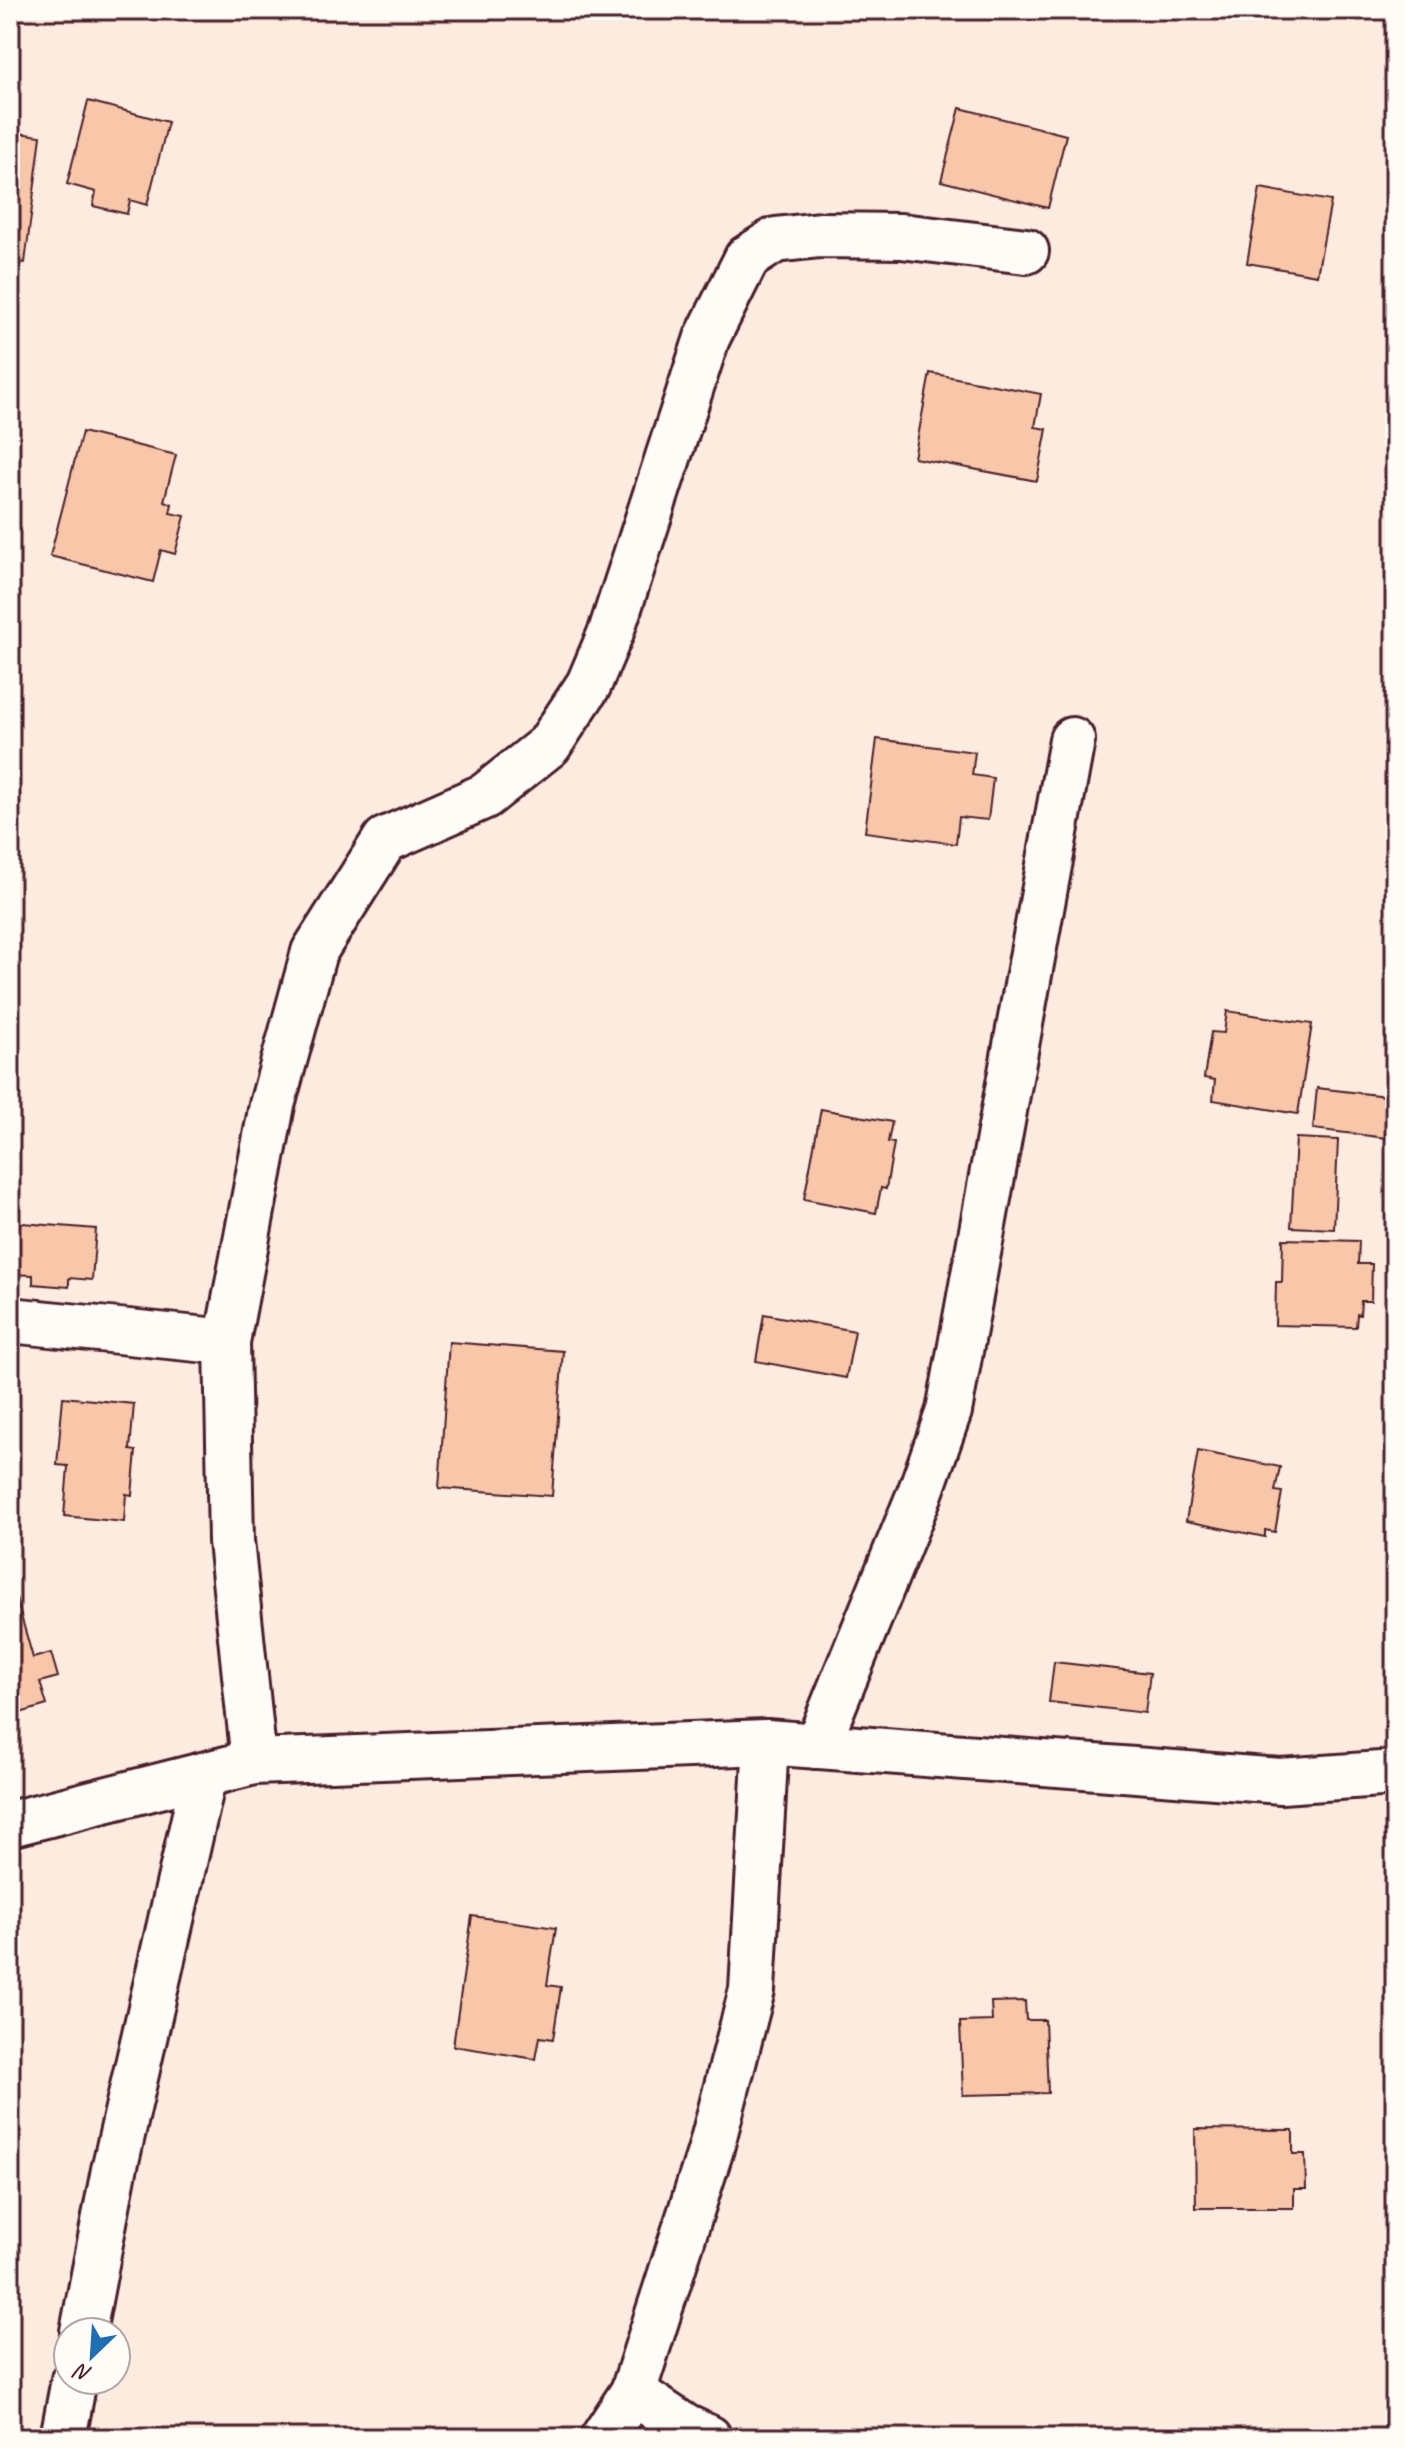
<svg xmlns="http://www.w3.org/2000/svg" width="1405" height="2448" font-family="Caveat,sans-serif">
  <rect width="100%" height="100%" fill="#fcecdf"/>
  <filter id="ink" filterUnits="userSpaceOnUse"><feTurbulence type="fractalNoise" baseFrequency=".0125" numOctaves="2"/><feDisplacementMap in="SourceGraphic" scale="16" xChannelSelector="R" yChannelSelector="G"/><feConvolveMatrix kernelMatrix="1 2 1 2 8 2 1 2 1" color-interpolation-filters="sRGB"/></filter>
  <g filter="url(#ink)">
    <g fill="#f8c6a8" stroke="#4a1f2b" stroke-width="2">
      <polygon points="88,101 168,122 147,205 130,200 127,214 93,206 96,192 67,184"/>
      <polygon points="960,108 1066,135 1048,208 941,181"/>
      <polygon points="10,132 41,136 25,263 10,261"/>
      <polygon points="1260,188 1331,201 1317,275 1247,263"/>
      <polygon points="930,373 1041,394 1035,427 1047,429 1037,481 914,458"/>
      <polygon points="82,432 176,455 164,501 172,504 170,513 185,516 175,554 161,550 153,582 50,556"/>
      <polygon points="877,739 975,752 972,775 993,778 988,820 959,817 956,844 865,832"/>
      <polygon points="1227,1011 1312,1024 1298,1114 1213,1100 1215,1080 1204,1078 1211,1032 1224,1033"/>
      <polygon points="1317,1088 1395,1097 1395,1139 1313,1129"/>
      <polygon points="821,1109 892,1122 888,1142 894,1143 886,1189 881,1188 876,1213 804,1199"/>
      <polygon points="1296,1138 1338,1140 1334,1229 1291,1227"/>
      <polygon points="10,1222 96,1229 92,1280 69,1278 69,1287 33,1284 33,1275 10,1274"/>
      <polygon points="1283,1239 1359,1241 1358,1264 1372,1264 1371,1301 1361,1301 1360,1315 1357,1314 1356,1327 1275,1325 1276,1282 1282,1282"/>
      <polygon points="764,1314 855,1331 846,1378 756,1361"/>
      <polygon points="449,1342 563,1351 552,1496 439,1488"/>
      <polygon points="63,1397 134,1404 130,1450 136,1451 132,1495 126,1494 124,1522 64,1516 68,1466 57,1465"/>
      <polygon points="1198,1451 1280,1467 1275,1491 1282,1492 1275,1532 1265,1530 1265,1537 1186,1521"/>
      <polygon points="12,1584 33,1658 51,1653 58,1677 40,1682 47,1705 10,1716"/>
      <polygon points="1054,1662 1150,1673 1145,1713 1049,1702"/>
      <polygon points="472,1916 556,1928 547,1985 561,1987 553,2039 540,2037 536,2059 453,2046"/>
      <polygon points="1025,2001 1026,2020 1045,2020 1048,2093 963,2095 960,2022 992,2021 991,2002"/>
      <polygon points="1195,2129 1293,2130 1293,2154 1305,2154 1306,2189 1294,2189 1294,2208 1196,2208"/>
    </g>
    <g fill="none" stroke-linecap="round" stroke-linejoin="round">
      <g stroke="#4a1f2b" stroke-width="50">
        <g id="street">
          <polyline points="10,1320 227,1342"/>
          <polyline points="817,1746 920,1493 949,1411 1072,740"/>
          <polyline points="254,1762 231,1541 227,1342 272,1105 314,952 385,840 485,796 549,745 589,684 611,632 707,338 747,258 775,240 820,235 901,236 1026,251"/>
          <polyline points="10,1824 254,1762 766,1742 1281,1781 1395,1773"/>
          <polyline points="83,2332 114,2170 204,1775"/>
          <polyline points="63,2438 74,2380"/>
          <polyline points="603,2438 633,2392"/>
          <polyline points="709,2438 685,2427 633,2392 710,2152 752,1990 766,1742"/>
        </g>
      </g>
      <use href="#street" stroke="#fdfcf7" stroke-width="44"/>
    </g>
  </g>
  <rect width="1405" height="2448" fill="none" stroke="#fdfcf7" stroke-width="40"/>
  <rect x="20" y="20" width="1365" height="2408" fill="none" stroke="#4a1f2b" stroke-width="3" filter="url(#ink)"/>
  <g transform="translate(92 2356) rotate(205)"><circle r="38" fill="#fdfcf7" stroke="#b5a4a5" stroke-width="2"/>
  <path d="M0-6L14 30L0 20L-14 30Z" fill="#1f6fb2"/>
  <text y="-12" font-size="22" font-weight="bold" text-anchor="middle" fill="#4a1f2b">N</text>
  </g>
</svg>
